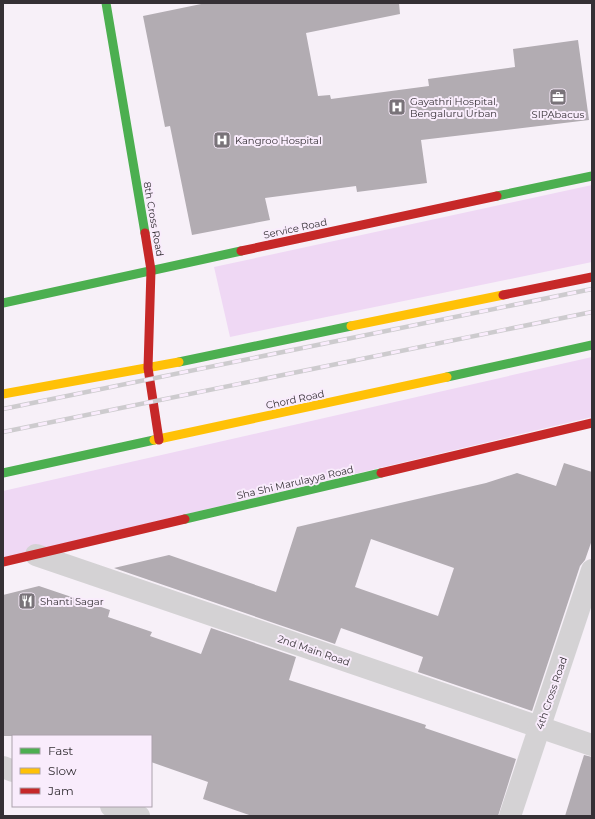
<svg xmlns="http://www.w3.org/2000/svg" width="595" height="819" font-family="Montserrat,sans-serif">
  <rect width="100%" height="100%" fill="#f7f0f8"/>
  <g fill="#efd8f4">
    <polygon points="592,185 592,262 230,337 214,267"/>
    <polygon points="592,357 592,417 3,558 3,491"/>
  </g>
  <g fill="#b2acb2" fill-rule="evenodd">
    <polygon points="206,3 399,3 400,14 306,33 318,96 330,95 331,99 429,86 428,79 515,67 513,49 578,40 589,120 421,140 427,183 357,192 356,186 265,198 270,220 192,235 170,126 165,127 143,16"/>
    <path d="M564 463 592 472V540L585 560 580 566 532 711 418 672 423 657 341 628 335 644 114 568 169 555 276 592 297 527 486 483 517 473 556 486ZM371 539 454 568 438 616 355 587Z"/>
    <polygon points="39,586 110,610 108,617 152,632 150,636 201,654 211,628 296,657 289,680 426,725 425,728 516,759 498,816 252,816 203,799 208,782 151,762 151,736 3,736 3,595"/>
    <polygon points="584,755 592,757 592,816 565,816"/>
  </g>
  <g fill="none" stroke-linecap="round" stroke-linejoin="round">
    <g stroke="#d4d2d4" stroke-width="22">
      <polyline points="36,555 592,745"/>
      <polyline points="3,767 13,771"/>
      <polyline points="111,806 139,816"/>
      <polyline points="510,816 592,570"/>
    </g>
    <g stroke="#4caf50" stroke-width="9">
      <polyline points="106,3 145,233"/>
      <polyline points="497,196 592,176"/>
      <polyline points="3,303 241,251"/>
      <polyline points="179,362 351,326"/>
      <polyline points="447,377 592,345"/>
      <polyline points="3,473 154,440"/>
      <polyline points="185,519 381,473"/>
    </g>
    <g stroke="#ffc107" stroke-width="9">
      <polyline points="351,326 503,295"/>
      <polyline points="3,394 179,362"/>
      <polyline points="154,440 447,377"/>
    </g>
    <g stroke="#c62828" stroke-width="9">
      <polyline points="145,233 151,270 148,368 159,440"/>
      <polyline points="241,251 497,196"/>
      <polyline points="503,295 592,277"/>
      <polyline points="381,473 592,423"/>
      <polyline points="3,562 185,519"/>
    </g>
    <g stroke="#cdcbce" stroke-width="4.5">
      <g id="rail">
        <polyline points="3,409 592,289"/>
        <polyline points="3,432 592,312"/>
      </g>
    </g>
    <use href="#rail" stroke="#f9ecfc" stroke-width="3" stroke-dasharray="9" stroke-linecap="butt"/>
  </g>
  <defs>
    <g id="office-square" transform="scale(0.9)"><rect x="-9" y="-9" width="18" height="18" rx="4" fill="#797379" stroke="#f9ecfc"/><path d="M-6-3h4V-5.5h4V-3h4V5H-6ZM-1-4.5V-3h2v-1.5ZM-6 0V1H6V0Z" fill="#fff"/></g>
    <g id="hospital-square" transform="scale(0.9)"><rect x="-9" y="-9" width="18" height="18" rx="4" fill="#797379" stroke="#f9ecfc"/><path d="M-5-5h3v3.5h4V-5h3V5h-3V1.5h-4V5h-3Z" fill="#fff"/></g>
    <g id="restaurant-square" transform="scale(0.9)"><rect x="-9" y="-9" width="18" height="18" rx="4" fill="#797379" stroke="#f9ecfc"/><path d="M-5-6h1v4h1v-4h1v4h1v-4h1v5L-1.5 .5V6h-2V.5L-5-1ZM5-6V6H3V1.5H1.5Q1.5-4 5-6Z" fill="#fff"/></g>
  </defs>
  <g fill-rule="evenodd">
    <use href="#office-square" x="558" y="97"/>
    <use href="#hospital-square" x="397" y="107"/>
    <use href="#hospital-square" x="222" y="140"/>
    <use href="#restaurant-square" x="27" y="601"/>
  </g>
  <g text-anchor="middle" stroke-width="4" stroke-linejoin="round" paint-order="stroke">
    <g font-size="10" fill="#353035" stroke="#f9ecfc" text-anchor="start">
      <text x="410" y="105">Gayathri Hospital,<tspan x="410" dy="12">Bengaluru Urban</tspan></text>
      <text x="558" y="118" text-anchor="middle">SIPAbacus</text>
      <text x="235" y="144">Kangroo Hospital</text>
      <text x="40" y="605">Shanti Sagar</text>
    </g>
    <g font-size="10" fill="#353035" stroke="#f9ecfc">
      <text transform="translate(154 219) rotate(80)" y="4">8th Cross Road</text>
      <text transform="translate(295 228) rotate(-12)" y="4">Service Road</text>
      <text transform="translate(295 399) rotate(-12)" y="4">Chord Road</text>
      <text transform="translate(295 482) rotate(-13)" y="4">Sha Shi Marulayya Road</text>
      <text transform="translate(314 650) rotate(19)" y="4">2nd Main Road</text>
      <text transform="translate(551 693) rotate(-71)" y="4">4th Cross Road</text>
    </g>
  </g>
  <rect width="595" height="819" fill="none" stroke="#353035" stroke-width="8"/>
  <rect x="12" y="735" width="140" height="72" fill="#f9ecfc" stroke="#aba1ac"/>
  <rect x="20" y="748" width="20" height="6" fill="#4caf50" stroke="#aba1ac"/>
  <text x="48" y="755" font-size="12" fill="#353035">Fast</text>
  <rect x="20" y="768" width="20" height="6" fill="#ffc107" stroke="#aba1ac"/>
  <text x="48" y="775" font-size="12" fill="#353035">Slow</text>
  <rect x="20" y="788" width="20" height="6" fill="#c62828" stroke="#aba1ac"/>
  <text x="48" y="795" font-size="12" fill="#353035">Jam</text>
</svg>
